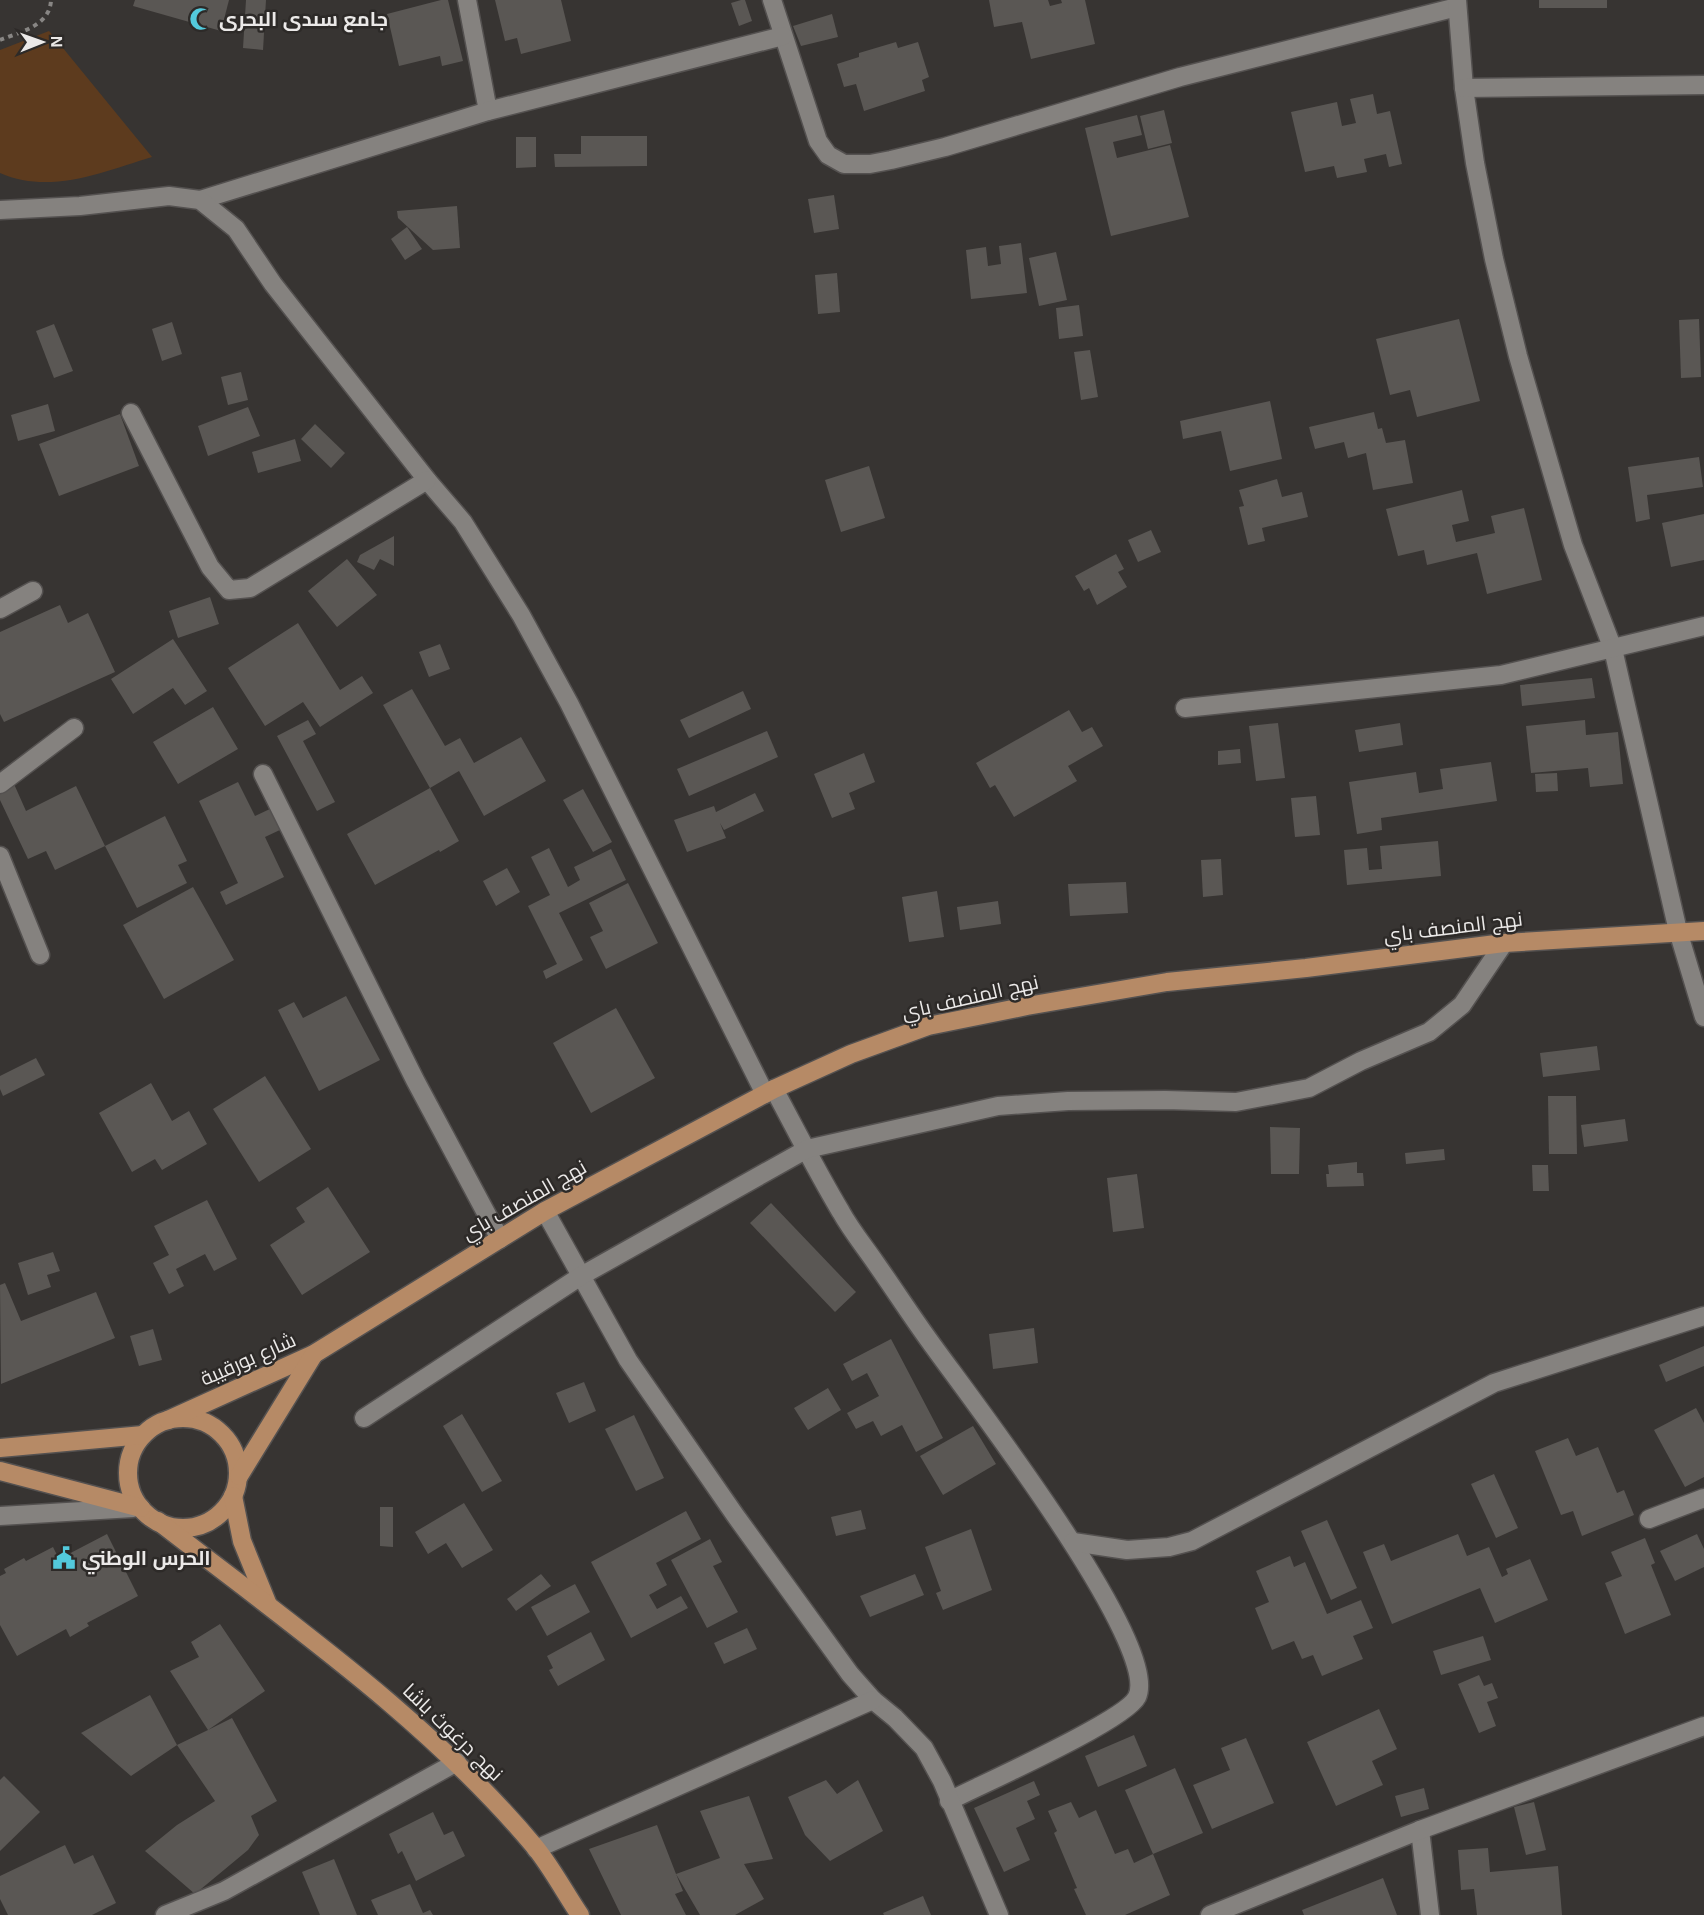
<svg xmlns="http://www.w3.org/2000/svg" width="1704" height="1915" font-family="Helvetica,Cairo,sans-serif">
  <rect width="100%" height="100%" fill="#373432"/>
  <path fill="#5d3b1e" d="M49 31 152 157C103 172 50 195 0 173V50Z"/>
  <g fill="#5a5754">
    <polygon points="135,0 229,0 221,31 133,6"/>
    <polygon points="246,0 266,0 263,50 243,48"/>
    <polygon points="441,0 448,0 463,61 442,66 440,56 399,66 387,14"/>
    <polygon points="495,0 561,0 571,41 521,54 517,38 505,41"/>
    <polygon points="741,0 745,0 752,21 739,26 731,3"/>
    <polygon points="989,0 1048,0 1050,6 1062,3 1061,0 1085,0 1095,44 1031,59 1022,22 994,27"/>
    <rect x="1539" y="0" width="68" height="8"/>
    <polygon points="832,14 838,37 801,46 793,26"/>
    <polygon points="896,42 898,48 918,42 929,77 922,80 925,91 864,111 856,84 844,87 837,64 859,57 859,53"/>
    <polygon points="1373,94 1377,114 1390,111 1402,164 1389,167 1386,154 1364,159 1367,172 1337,178 1334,166 1305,172 1291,112 1337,102 1342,126 1356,123 1350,99"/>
    <polygon points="1164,110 1172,143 1148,149 1140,116"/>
    <polygon points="1137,115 1142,135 1113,142 1117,158 1170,145 1189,217 1111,236 1085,128"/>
    <polygon points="581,136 647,136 647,166 555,167 554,154 581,154"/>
    <polygon points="516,137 536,137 536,167 516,168"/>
    <polygon points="834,195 839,229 814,233 808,199"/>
    <polygon points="457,206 460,248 433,250 398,218 397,211"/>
    <polygon points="407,227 422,249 405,260 391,239"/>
    <polygon points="1021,243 1027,293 971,299 966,250 986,247 988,266 1001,264 999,246"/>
    <polygon points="1056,252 1067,300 1039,306 1029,258"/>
    <polygon points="837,273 840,312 818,314 815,275"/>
    <polygon points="1079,305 1083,336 1059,339 1056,308"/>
    <polygon points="1459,319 1480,401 1417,417 1410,390 1390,395 1376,339"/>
    <polygon points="1699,319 1701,377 1681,378 1679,320"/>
    <polygon points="172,322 182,354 162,361 152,329"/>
    <polygon points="54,324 73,371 54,378 36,331"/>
    <polygon points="1090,350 1098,397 1081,400 1074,352"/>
    <polygon points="241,372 248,400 228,405 221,377"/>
    <polygon points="1270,401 1282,459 1230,471 1221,431 1183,439 1180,421"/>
    <polygon points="48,404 55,431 18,441 11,415"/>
    <polygon points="248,407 260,436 208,456 198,426"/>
    <polygon points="1374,412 1378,429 1382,428 1386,443 1405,440 1413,483 1373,490 1366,453 1348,458 1344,442 1315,449 1309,427"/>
    <polygon points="120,414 139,466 59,496 39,444"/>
    <polygon points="315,424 345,453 331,468 301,439"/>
    <polygon points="295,439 301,461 258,473 252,452"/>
    <polygon points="1699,457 1703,487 1647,495 1650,519 1636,522 1628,467"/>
    <polygon points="869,466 885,518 841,532 825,480"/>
    <polygon points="1277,479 1282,497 1302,492 1308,517 1262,528 1265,541 1248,545 1239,507 1244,506 1239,490"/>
    <polygon points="1462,490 1469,521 1452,525 1456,542 1495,533 1491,516 1524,508 1542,580 1487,594 1477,553 1427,565 1424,550 1398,556 1386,509"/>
    <polygon points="1704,514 1704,560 1671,567 1662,523"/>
    <polygon points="1151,530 1161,552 1138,562 1128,540"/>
    <polygon points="394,536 394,566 380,559 374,570 357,562 360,555"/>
    <polygon points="1116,554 1124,569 1118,572 1127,587 1097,605 1089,588 1084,591 1075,576"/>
    <polygon points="347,559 377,595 337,627 308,591"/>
    <polygon points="210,597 219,624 178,638 169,611"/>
    <polygon points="60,605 68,623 88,613 115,672 4,722 0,714 0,632"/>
    <polygon points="298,623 340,690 362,676 373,693 320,727 303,702 265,726 228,668"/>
    <polygon points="173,639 207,691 185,705 173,688 133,714 111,679"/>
    <polygon points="440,644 450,669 429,677 419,652"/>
    <polygon points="1592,678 1595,698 1522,706 1520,685"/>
    <polygon points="412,689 445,746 460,738 474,763 521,737 546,781 484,816 459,771 430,788 383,705"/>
    <polygon points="743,691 751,709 689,738 680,720"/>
    <polygon points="213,707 238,749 178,784 153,742"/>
    <polygon points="1069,710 1082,732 1092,727 1103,746 1068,766 1077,781 1014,817 995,785 990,788 976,763"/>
    <polygon points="308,720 316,734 303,741 335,802 317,811 277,736"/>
    <polygon points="1585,720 1586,735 1618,732 1623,784 1590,787 1588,768 1531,773 1526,726"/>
    <polygon points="1278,723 1285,778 1256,781 1249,726"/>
    <polygon points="1400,723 1403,745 1359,752 1355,730"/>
    <polygon points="767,731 778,757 689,796 677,769"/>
    <polygon points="1240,749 1241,763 1218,765 1218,751"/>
    <polygon points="864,753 875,782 849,793 855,809 832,818 814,774"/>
    <polygon points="1491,762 1497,801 1381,818 1382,830 1357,834 1349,782 1416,772 1419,793 1443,789 1440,769"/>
    <polygon points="1557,773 1558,791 1536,792 1535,774"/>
    <polygon points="238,782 255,816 272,808 282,829 265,837 284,877 226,905 220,892 238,883 199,801"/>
    <polygon points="14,784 26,811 76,786 105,846 55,870 46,851 28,859 0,800 0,791"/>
    <polygon points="430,788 459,841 440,852 439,850 375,885 347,834"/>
    <polygon points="583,789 612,842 593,852 563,800"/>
    <polygon points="755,793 764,811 724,830 720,823 726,838 687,852 674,820 714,806 716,812"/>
    <polygon points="1316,796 1320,835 1295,837 1291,798"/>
    <polygon points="165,816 187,861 178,865 187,883 137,908 105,846"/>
    <polygon points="1438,841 1441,876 1347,885 1344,850 1367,848 1369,870 1382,869 1380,846"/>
    <polygon points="549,848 568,887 580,880 574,867 611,849 626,880 559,913 583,960 546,979 543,971 557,964 528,906 550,895 531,857"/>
    <polygon points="1221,859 1223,895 1203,897 1201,860"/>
    <polygon points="507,868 520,892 496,906 483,881"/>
    <polygon points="1126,882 1128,913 1070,916 1068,884"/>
    <polygon points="628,883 658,943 606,969 590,937 603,931 589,903"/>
    <polygon points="193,887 234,960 164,999 123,925"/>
    <polygon points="937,891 944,937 909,942 902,897"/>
    <polygon points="998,901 1001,924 960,930 957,907"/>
    <polygon points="346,996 380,1060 319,1091 278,1010 294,1002 303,1018"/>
    <polygon points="616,1008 655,1078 591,1113 553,1043"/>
    <polygon points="1597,1046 1600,1070 1543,1077 1540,1053"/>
    <polygon points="36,1058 45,1075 3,1096 0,1089 0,1076"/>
    <polygon points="265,1076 311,1149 259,1182 213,1109"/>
    <polygon points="151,1083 172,1121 189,1111 207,1144 162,1170 155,1159 132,1172 99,1113"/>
    <polygon points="1548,1096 1576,1096 1577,1154 1549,1154"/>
    <polygon points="1625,1119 1628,1141 1584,1147 1581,1125"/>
    <polygon points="1270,1127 1300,1128 1299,1174 1271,1174"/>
    <polygon points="1444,1149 1445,1160 1406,1164 1405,1153"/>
    <polygon points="1357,1162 1357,1173 1363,1173 1364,1186 1327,1187 1326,1174 1329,1174 1328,1165"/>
    <polygon points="1532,1165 1548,1165 1549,1191 1533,1191"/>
    <polygon points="1137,1174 1144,1228 1113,1232 1107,1178"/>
    <polygon points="328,1187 370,1252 302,1295 270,1245 305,1222 296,1208"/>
    <polygon points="207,1200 237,1259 214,1271 205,1254 176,1269 184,1286 169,1294 153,1263 169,1255 154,1226"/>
    <polygon points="771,1203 856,1292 835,1312 750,1223"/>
    <polygon points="53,1252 60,1271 47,1275 51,1287 28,1295 18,1263"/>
    <polygon points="5,1283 21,1321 96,1292 115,1338 1,1384 0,1285"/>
    <polygon points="1034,1328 1038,1363 993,1369 989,1334"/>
    <polygon points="153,1329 162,1360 139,1366 130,1336"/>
    <polygon points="891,1339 943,1438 916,1452 902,1425 881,1436 873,1421 856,1429 847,1413 879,1396 867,1373 852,1381 843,1364"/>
    <polygon points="1704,1346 1704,1366 1666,1382 1659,1365"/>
    <polygon points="584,1382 596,1411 569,1423 556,1393"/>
    <polygon points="828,1388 841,1410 808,1430 794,1408"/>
    <polygon points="1696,1408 1704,1423 1704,1477 1685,1487 1654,1430"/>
    <polygon points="462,1414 502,1481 482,1492 443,1426"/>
    <polygon points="634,1415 664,1478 636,1491 605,1429"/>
    <polygon points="973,1426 996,1464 943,1495 920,1456"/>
    <polygon points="1568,1438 1576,1456 1598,1447 1617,1493 1624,1490 1634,1515 1582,1536 1573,1511 1561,1515 1535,1451"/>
    <polygon points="1494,1474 1518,1528 1496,1538 1471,1484"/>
    <polygon points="464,1503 493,1550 462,1568 446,1543 428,1554 415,1532"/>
    <polygon points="380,1507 393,1507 393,1547 380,1546"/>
    <polygon points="861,1510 866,1529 836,1536 831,1517"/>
    <polygon points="686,1511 701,1539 656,1563 667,1585 649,1595 657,1609 681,1596 688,1608 631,1638 591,1562"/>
    <polygon points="1327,1520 1357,1588 1331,1600 1301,1531"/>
    <polygon points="971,1529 992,1590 943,1610 936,1593 941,1591 925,1547"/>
    <polygon points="107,1534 138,1596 87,1623 89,1626 70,1637 66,1629 17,1656 0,1625 0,1576 6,1573 4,1569 24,1558 26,1561 53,1547 59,1559"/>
    <polygon points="1458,1534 1467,1556 1489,1547 1502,1577 1508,1574 1506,1569 1530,1559 1548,1600 1495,1623 1480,1588 1392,1624 1363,1552 1384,1544 1391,1561"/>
    <polygon points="1697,1534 1704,1549 1704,1567 1675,1581 1660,1551"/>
    <polygon points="1645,1538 1655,1563 1651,1565 1671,1615 1625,1634 1605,1583 1622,1576 1611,1552"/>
    <polygon points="710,1539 722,1562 713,1566 738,1612 707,1628 671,1560"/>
    <polygon points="1290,1556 1294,1567 1305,1562 1327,1614 1361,1600 1373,1628 1353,1636 1363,1659 1322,1676 1313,1655 1302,1659 1294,1641 1272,1650 1255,1608 1269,1602 1256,1571"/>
    <polygon points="541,1574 551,1586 516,1611 507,1599"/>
    <polygon points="915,1574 924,1595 870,1617 860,1596"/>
    <polygon points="575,1584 590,1612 547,1636 531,1607"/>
    <polygon points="220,1624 265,1691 208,1730 232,1718 277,1801 251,1816 259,1835 248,1850 195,1894 145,1851 177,1825 215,1801 177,1745 208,1730 170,1671 199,1657 191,1642"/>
    <polygon points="747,1628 757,1649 724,1664 714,1643"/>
    <polygon points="591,1632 605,1660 558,1686 549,1670 553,1668 547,1656"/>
    <polygon points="1483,1636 1491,1660 1441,1675 1433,1651"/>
    <polygon points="1479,1675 1484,1686 1492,1683 1498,1698 1487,1702 1496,1726 1479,1733 1458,1684"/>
    <polygon points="150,1695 177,1745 131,1776 81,1733"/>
    <polygon points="1379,1709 1397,1749 1372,1761 1383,1785 1336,1806 1307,1742"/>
    <polygon points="1134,1735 1147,1766 1098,1787 1085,1756"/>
    <polygon points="1246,1738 1274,1803 1212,1829 1193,1785 1230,1770 1221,1748"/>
    <polygon points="1175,1768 1203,1833 1153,1854 1170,1895 1125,1915 1086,1915 1074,1889 1077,1888 1054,1833 1057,1831 1048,1811 1071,1802 1079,1818 1096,1810 1115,1854 1128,1849 1134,1863 1153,1854 1125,1790"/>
    <polygon points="4,1776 40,1812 0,1851 0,1780"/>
    <polygon points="826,1780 837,1794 858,1780 883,1831 830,1861 805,1835 788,1797"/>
    <polygon points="1034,1781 1040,1795 1027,1801 1035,1819 1016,1828 1030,1860 1004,1872 974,1808"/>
    <polygon points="1424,1788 1429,1809 1401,1817 1395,1796"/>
    <polygon points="749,1796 773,1859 744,1864 764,1899 735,1915 700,1915 676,1874 683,1891 675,1894 686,1915 621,1915 589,1849 657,1825 676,1874 720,1858 700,1811"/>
    <polygon points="1534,1802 1546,1850 1526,1855 1514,1807"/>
    <polygon points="433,1812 444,1835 453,1831 465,1856 416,1881 402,1851 398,1854 389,1834"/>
    <polygon points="65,1845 74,1864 93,1855 116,1903 92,1915 8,1915 0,1899 0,1876"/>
    <polygon points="1488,1848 1490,1872 1558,1866 1562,1915 1477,1915 1474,1889 1461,1890 1458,1850"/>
    <polygon points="334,1859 357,1915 320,1915 302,1872"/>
    <polygon points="1383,1878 1397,1915 1304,1915 1302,1910"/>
    <polygon points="410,1884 423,1913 430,1910 433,1915 378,1915 371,1900"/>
    <polygon points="923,1896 931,1915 884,1915 883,1913"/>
  </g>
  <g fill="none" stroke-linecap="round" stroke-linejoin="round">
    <g stroke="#545150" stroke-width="21">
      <g id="minor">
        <polyline points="467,0 488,111"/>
        <polyline points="772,0 818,141 828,155 844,164 870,164 891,160 945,147 1180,77 1457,7"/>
        <polyline points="1457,0 1464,88 1475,163 1494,259 1518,356 1573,545 1613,649 1678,931 1704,1017"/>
        <polyline points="1464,88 1704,85"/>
        <polyline points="200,200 488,111 783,36"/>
        <polyline points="0,210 80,206 169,196 200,200 236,229 273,284 427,480 463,522 521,615 569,703 765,1094"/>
        <polyline points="131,413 210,567 229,590 250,588 427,480"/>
        <polyline points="0,609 33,591"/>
        <polyline points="1185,708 1501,675 1704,626"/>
        <polyline points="263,774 415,1080 500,1239"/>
        <polyline points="0,784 74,728"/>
        <polyline points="0,856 40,955"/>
        <path d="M774 1089C796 1130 817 1172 841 1212 851 1230 864 1246 875 1262 894 1289 912 1317 931 1343 968 1395 1162 1645 1137 1697 1125 1721 980 1785 949 1801"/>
        <polyline points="545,1211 628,1360 735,1515 850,1674 873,1700 895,1718 924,1748 942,1781 999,1915"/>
        <polyline points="364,1418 581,1276 807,1149 998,1106 1068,1101 1165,1100 1236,1102 1309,1088 1361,1061 1429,1032 1462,1005 1504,943"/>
        <polyline points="0,1516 133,1508"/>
        <polyline points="1649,1519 1704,1498"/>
        <polyline points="1073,1542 1127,1550 1169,1547 1192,1541 1494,1383 1704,1316"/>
        <polyline points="1420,1830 1430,1915"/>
        <polyline points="536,1849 873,1700"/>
        <polyline points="165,1915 224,1891 457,1762"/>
        <polyline points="1210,1915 1420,1830 1704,1726"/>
      </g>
    </g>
    <g stroke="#545150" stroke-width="21">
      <g id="major">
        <circle cx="183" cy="1473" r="55"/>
        <polyline points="168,1420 314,1354 545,1211 774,1089 851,1054 928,1026 1027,1006 1167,982 1306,968 1504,943 1704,931"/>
        <polyline points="0,1448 143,1435"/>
        <polyline points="0,1471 141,1508"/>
        <polyline points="239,1476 314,1354"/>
        <polyline points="233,1496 242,1541 268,1605"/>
        <path d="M158 1521C289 1623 428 1719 535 1847 552 1868 565 1893 580 1915"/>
      </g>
    </g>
    <path stroke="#888684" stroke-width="4" stroke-dasharray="4.5 4.5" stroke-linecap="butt" d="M0 40C20 32 50 26 51 0"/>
    <use href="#minor" stroke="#85827f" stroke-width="18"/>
    <use href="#major" stroke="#b68a66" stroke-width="18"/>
  </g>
  <defs>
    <g id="mosque-bare" transform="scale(1.8)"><path d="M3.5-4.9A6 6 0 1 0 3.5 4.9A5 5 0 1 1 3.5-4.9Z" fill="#53cadc" stroke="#2d2a28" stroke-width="2.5" paint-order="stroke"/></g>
    <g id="civic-bare" transform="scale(1.8)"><path d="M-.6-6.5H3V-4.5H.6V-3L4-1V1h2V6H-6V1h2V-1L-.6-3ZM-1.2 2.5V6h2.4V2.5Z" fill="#53cadc" stroke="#2d2a28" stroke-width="2.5" paint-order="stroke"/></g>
  </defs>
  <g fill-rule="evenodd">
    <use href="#mosque-bare" x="201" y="19"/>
    <use href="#civic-bare" x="64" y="1558"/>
  </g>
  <g text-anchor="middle" stroke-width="5" stroke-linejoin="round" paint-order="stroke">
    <g font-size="20" font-weight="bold" fill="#ebe9e8" stroke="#2d2a28" text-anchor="start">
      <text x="219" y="26">جامع سىدى البحرى</text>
      <text x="82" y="1565">الحرس الوطني</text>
    </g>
    <g font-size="20" fill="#ebe9e8" stroke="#2d2a28">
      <text transform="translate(1453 927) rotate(-7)" y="7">نهج المنصف باي</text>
      <text transform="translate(970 997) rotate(-13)" y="7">نهج المنصف باي</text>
      <text transform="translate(524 1200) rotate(-30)" y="7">نهج المنصف باي</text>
      <text transform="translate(248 1359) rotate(-24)" y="7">شارع بورقيبة</text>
      <text transform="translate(453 1732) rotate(44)" y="7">نهج درغوث باشا</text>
    </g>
  </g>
  <g transform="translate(42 42) rotate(89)" stroke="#2d2a28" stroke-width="4.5" paint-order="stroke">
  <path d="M0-4.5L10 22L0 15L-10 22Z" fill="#ebe9e8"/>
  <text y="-9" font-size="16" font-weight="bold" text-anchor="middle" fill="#ebe9e8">N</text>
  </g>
</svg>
